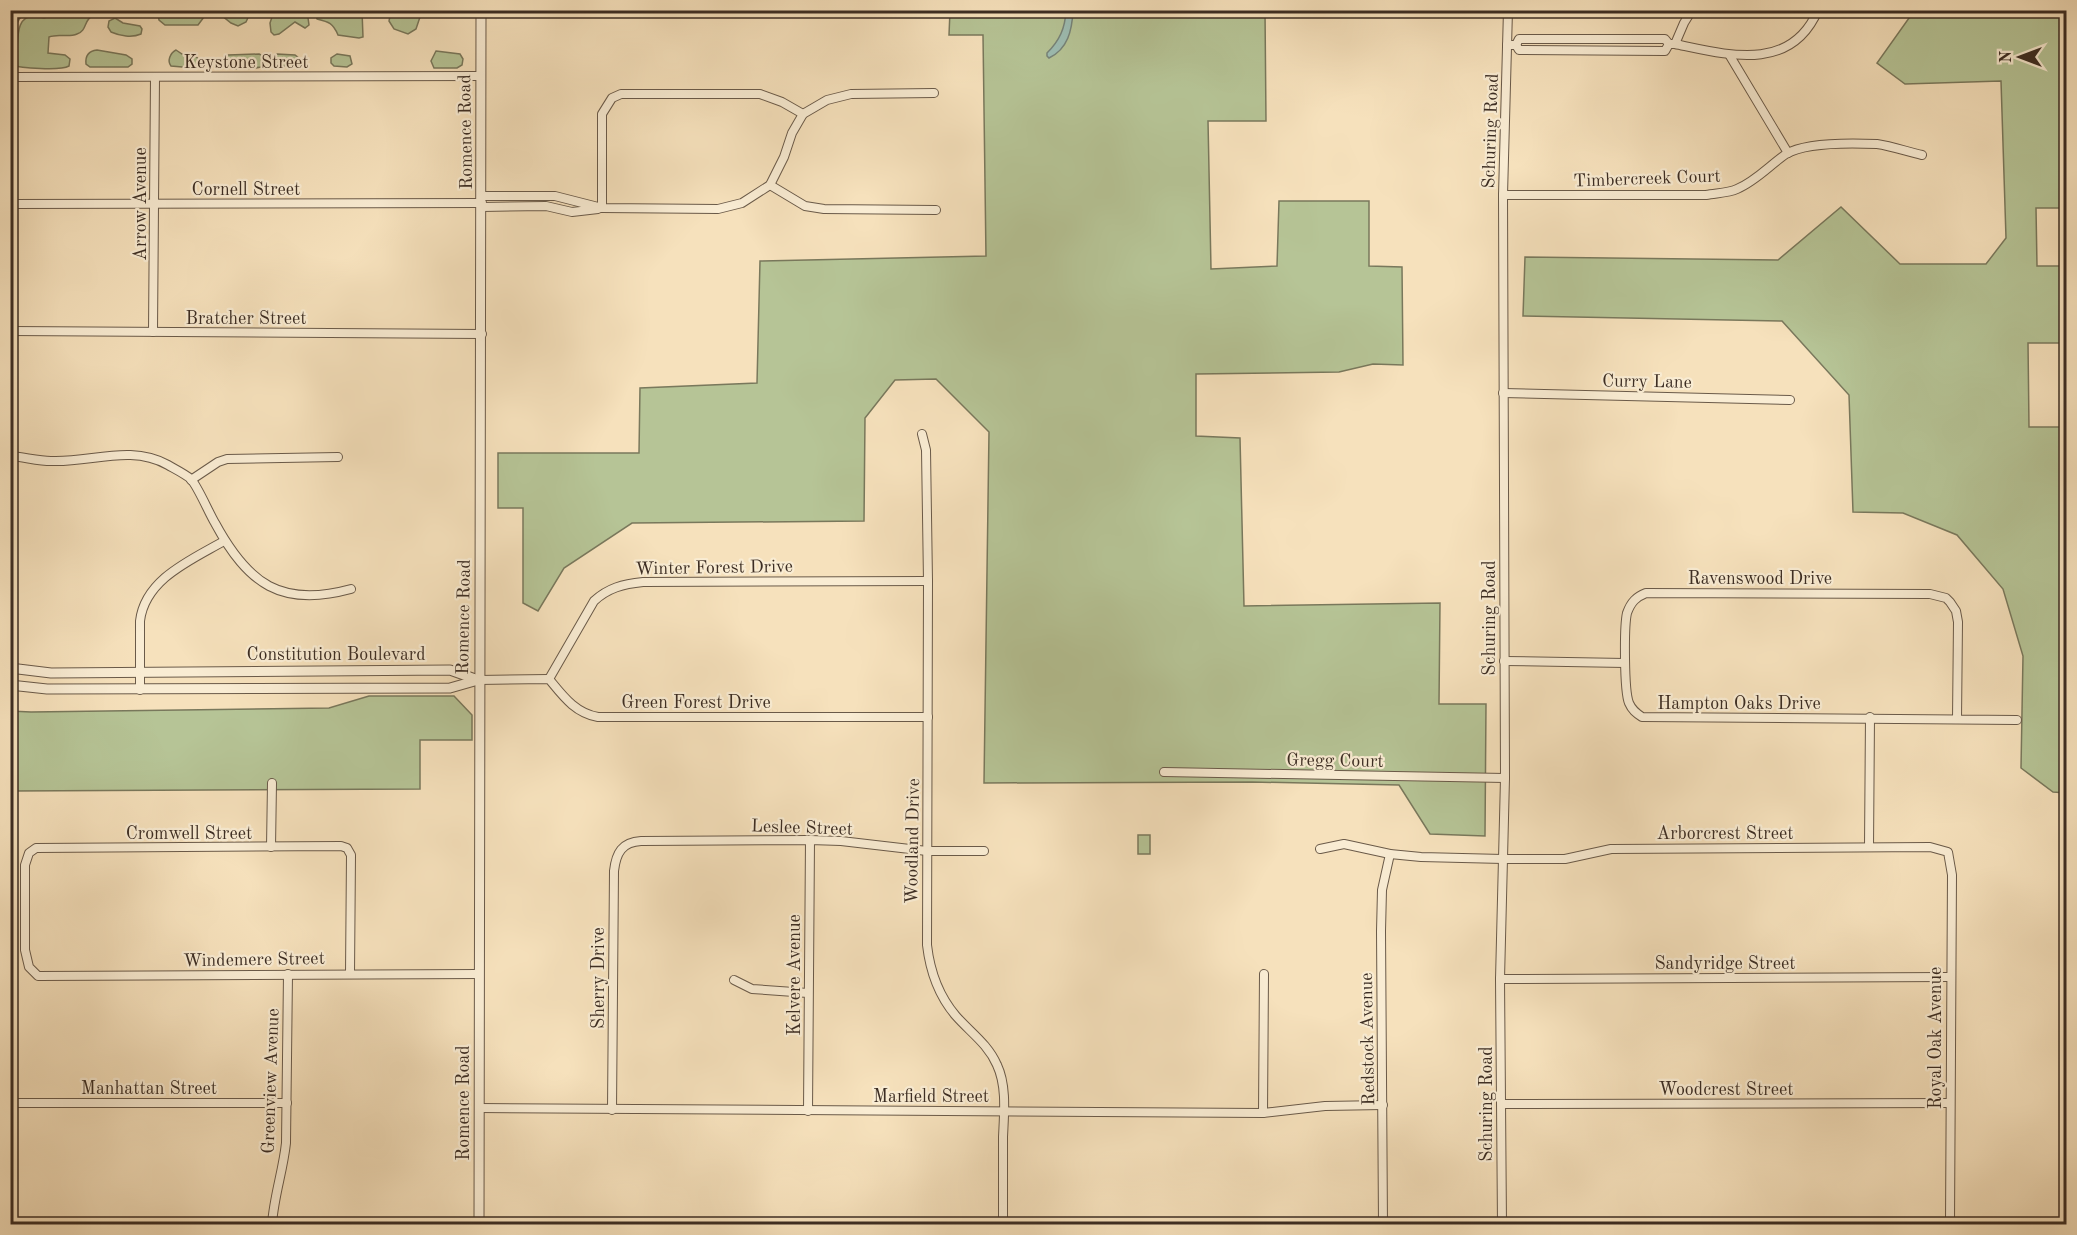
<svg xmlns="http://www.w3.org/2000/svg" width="2077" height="1235" font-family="'Old Standard TT',serif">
  <rect width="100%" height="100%" fill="#f6e1bc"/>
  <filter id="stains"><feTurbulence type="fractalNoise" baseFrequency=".00333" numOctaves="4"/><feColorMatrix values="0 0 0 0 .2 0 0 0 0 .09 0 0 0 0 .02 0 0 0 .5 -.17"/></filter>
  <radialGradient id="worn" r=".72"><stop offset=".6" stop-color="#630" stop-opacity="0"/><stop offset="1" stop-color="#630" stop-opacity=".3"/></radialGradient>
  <g fill="#b6c496" stroke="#79785c" stroke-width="1.5">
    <polygon points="157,10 203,11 204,17 198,25 165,25 159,20"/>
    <path d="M10 11 11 10 129 11C120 15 102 11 92 16 84 20 87 31 77 34 68 38 58 33 49 37L48 53 65 55 70 59 69 66C60 71 21 68 11 65V55L17 51C18 38 16 14 36 16 42 17 44 20 49 15L48 12C40 10 26 11 20 18 16 24 17 26 11 29Z"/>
    <polygon points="216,11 217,10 251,11 246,22 238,26 231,23"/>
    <polygon points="274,11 307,11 309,25 305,28 295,22 279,34 274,35 271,32 270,23"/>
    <path d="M318 11H362L363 37 359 38 338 35C333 23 329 22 317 19L316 15Z"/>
    <polygon points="391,11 422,11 416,29 408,34 394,29 389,21"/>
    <polygon points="950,11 1265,11 1266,121 1208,121 1211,269 1277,266 1279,201 1369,201 1369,266 1402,267 1403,365 1373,364 1339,372 1196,374 1196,436 1240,438 1244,606 1440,603 1439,704 1486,704 1485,836 1430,834 1399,785 1252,782 984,783 989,432 936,379 895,380 865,418 864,521 632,523 564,568 538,611 523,603 523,508 498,508 498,453 639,453 640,388 757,383 760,261 986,256 983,35 949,35"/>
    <polygon points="1914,11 2066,11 2066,208 2036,208 2037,266 2066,266 2066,343 2028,343 2029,427 2066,427 2066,793 2053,792 2021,768 2023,656 2003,589 1957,535 1903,513 1853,512 1849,395 1782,321 1523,316 1525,257 1778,260 1841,207 1900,264 1986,264 2006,238 2001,81 1905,84 1877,63"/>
    <path d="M115 18 123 23 140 26 142 29 141 34C132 38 120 36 111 32L108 27 109 21Z"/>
    <path d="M97 50 126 55 132 59V64L128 67H90L86 64C85 55 89 51 97 50Z"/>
    <path d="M176 50 182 54 195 55 199 60 198 66 194 68 171 66C167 61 170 53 176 50Z"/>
    <polygon points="436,51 460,54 463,59 462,65 457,68 434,68 431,61"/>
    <path d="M259 54C264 56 267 59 265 65L261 67C250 69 232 72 224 64V59L228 55Z"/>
    <polygon points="277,54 295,55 299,58 299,62 295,66 276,66 272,60"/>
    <polygon points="337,54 350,56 352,64 347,67 334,66 331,63 331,58"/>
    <polygon points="369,696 454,696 472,715 472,740 420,740 420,789 11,791 10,711 31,712 329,708"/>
    <rect x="1138" y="835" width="12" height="19"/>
  </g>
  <path fill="#9dbdb3" stroke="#768379" stroke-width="1.5" d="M1066 11H1073C1072 30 1068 49 1049 58L1047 56V53C1060 40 1065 28 1066 11Z"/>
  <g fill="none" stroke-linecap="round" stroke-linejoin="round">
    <g stroke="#6a5a49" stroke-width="10">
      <g id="minor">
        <path d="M1692 10 1684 23 1675 44C1728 55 1791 73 1818 10"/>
        <polyline points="1507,45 1516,45 1519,50 1665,51 1669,44"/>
        <polyline points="1516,45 1519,39 1665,39 1669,44 1673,44"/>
        <polyline points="1730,56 1788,153"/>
        <polyline points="10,77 481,76"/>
        <polyline points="770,185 805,206 824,209 936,210"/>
        <path d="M1503 195H1706C1716 193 1728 193 1737 189 1756 181 1770 165 1786 154 1806 142 1854 143 1877 144 1892 146 1908 152 1922 155"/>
        <polyline points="482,196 555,196 602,208 718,209 742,203 770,185 784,157 792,133 803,114 827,100 851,94 934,93"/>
        <polyline points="10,204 482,203"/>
        <polyline points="482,207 546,206 572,212 598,209"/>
        <polyline points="602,208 602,114 612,98 621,94 760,94 782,102 803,114"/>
        <polyline points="10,331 482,334"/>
        <polyline points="153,332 155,77"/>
        <polyline points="1503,393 1790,400"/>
        <path d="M922 434 926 450 928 581 927 945C930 971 938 995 956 1016 970 1032 988 1044 997 1065 1007 1086 1004 1114 1003 1137 1003 1166 1003 1195 1003 1224"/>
        <path d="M10 456C24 457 38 461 51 461 91 463 130 444 168 465 175 469 185 474 191 479 198 487 209 513 215 523 248 584 281 608 351 589"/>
        <polyline points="191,480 218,462 227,459 338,457"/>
        <polyline points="1504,661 1625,663"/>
        <path d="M549 679 594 601C608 588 623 584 643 582L928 581"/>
        <path d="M478 680 549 679C563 696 575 713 598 717H928"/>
        <path d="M140 690V621C145 579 191 560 224 541"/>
        <path d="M1957 719 1958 622 1956 611 1950 602 1946 598 1930 594 1646 593C1636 597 1631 602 1627 613 1624 626 1624 691 1629 703 1632 710 1636 713 1642 717L2017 720"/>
        <polyline points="1164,772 1505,778"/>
        <polyline points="271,847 272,783"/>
        <polyline points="1869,847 1870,717"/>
        <polyline points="1320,849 1344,844 1390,854 1421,857 1503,859 1565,859 1611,849 1930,847 1948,852 1952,875 1950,1224"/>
        <polyline points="350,973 351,855 347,848 341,846 36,848 29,853 25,865 25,950 29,967 38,976 479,974"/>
        <polyline points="1500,979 1950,977"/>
        <polyline points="734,980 752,989 808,993"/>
        <polyline points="10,1103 287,1103"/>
        <polyline points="1502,1104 1950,1103"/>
        <polyline points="479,1108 1263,1113 1325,1106 1383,1105"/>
        <path d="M612 1110 614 871C616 853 622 842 641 841L810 840 841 841 927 851H984"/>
        <polyline points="808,1111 810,840"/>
        <polyline points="1263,1113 1264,974"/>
        <path d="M272 1224C274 1196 283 1171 286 1143L288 974"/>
        <polyline points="1383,1224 1381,931 1382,890 1390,854"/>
        <polyline points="1502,1224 1500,979 1505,778 1503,195 1508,10"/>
      </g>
    </g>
    <g stroke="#6a5a49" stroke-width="11">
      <g id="tertiary">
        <polyline points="10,668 51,673 450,670 478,680"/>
        <polyline points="10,685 47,689 450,688 478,680"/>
        <path d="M479 1224C477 820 481 415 481 10"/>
      </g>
    </g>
    <use href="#minor" stroke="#f9ecd3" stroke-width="8"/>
    <use href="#tertiary" stroke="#f9ecd3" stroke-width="9"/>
  </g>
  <g text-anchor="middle" stroke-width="4.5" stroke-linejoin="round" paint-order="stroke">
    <g font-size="18" fill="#3c2d23" stroke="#f9ecd3">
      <text x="246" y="68">Keystone Street</text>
      <text transform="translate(1490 131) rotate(-88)" y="6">Schuring Road</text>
      <text transform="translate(465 132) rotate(-91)" y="6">Romence Road</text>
      <text transform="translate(1647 178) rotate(-2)" y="6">Timbercreek Court</text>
      <text x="246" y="195">Cornell Street</text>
      <text transform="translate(140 204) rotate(-90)" y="6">Arrow Avenue</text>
      <text x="246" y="324">Bratcher Street</text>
      <text transform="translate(1647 381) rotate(1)" y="6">Curry Lane</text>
      <text transform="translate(714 567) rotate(-1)" y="6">Winter Forest Drive</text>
      <text x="1760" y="584">Ravenswood Drive</text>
      <text transform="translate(463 617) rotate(-89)" y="6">Romence Road</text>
      <text transform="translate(1489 618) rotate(-90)" y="6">Schuring Road</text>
      <text x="336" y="660">Constitution Boulevard</text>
      <text x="696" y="708">Green Forest Drive</text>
      <text x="1739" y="709">Hampton Oaks Drive</text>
      <text transform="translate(1335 760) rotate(1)" y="6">Gregg Court</text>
      <text transform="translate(802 827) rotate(2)" y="6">Leslee Street</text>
      <text x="189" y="839">Cromwell Street</text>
      <text x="1725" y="839">Arborcrest Street</text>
      <text transform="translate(912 841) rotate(-89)" y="6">Woodland Drive</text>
      <text transform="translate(254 959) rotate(-1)" y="6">Windemere Street</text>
      <text x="1725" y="969">Sandyridge Street</text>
      <text transform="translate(794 975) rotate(-90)" y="6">Kelvere Avenue</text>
      <text transform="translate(598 978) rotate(-90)" y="6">Sherry Drive</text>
      <text transform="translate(1935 1038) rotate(-90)" y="6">Royal Oak Avenue</text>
      <text transform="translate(1367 1039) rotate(-91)" y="6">Redstock Avenue</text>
      <text transform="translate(270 1081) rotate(-88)" y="6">Greenview Avenue</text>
      <text x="149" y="1094">Manhattan Street</text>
      <text x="1726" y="1095">Woodcrest Street</text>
      <text x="931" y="1102">Marfield Street</text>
      <text transform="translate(463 1103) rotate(-90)" y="6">Romence Road</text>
      <text transform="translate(1486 1104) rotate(-90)" y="6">Schuring Road</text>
    </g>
  </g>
  <rect width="2077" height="1235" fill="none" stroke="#f6e1bc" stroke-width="36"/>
  <rect x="12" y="12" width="2053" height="1211" fill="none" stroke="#3c2d23" stroke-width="3"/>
  <rect x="18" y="18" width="2041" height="1199" fill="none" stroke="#3c2d23" stroke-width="1.5"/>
  <g transform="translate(2020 57) rotate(270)" stroke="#f9ecd3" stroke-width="4.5" paint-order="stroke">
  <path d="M0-4.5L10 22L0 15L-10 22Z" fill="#3c2d23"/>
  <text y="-9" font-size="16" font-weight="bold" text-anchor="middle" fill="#3c2d23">N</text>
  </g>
  <rect width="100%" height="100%" filter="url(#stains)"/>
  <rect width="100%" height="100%" fill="url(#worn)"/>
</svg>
